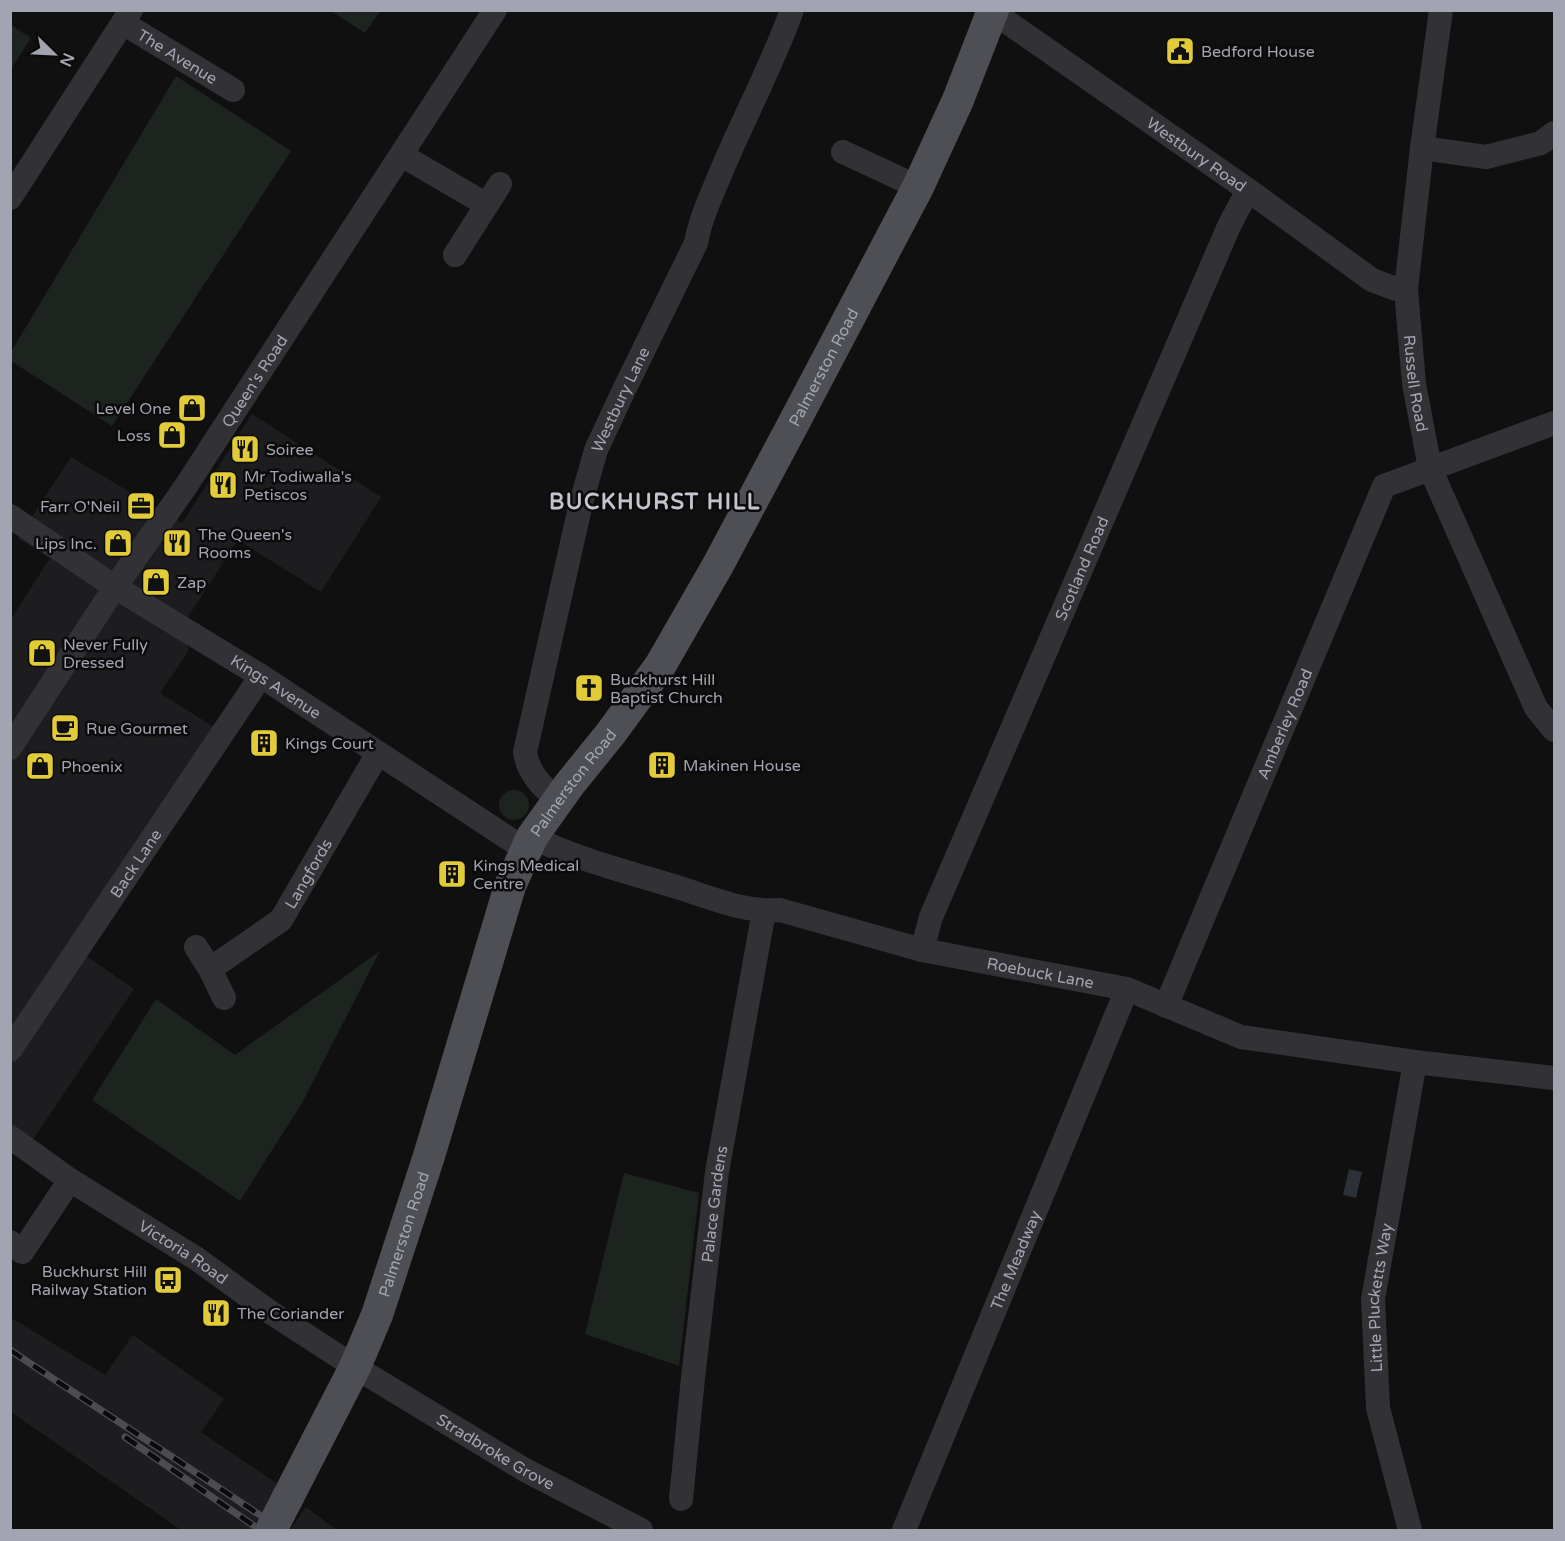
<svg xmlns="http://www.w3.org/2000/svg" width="1565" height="1541" font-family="'Varela Round',sans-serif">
  <rect width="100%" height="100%" fill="#101011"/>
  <g fill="#1d1c1e">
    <polygon points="252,414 381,497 321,592 238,540 186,620 188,652 160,693 214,727 72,946 134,989 22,1156 11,1148 11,619 50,558 18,538 71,457 182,523"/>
    <polygon points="10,1317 105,1375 133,1335 224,1399 201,1432 278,1484 260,1517 251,1530 181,1530 11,1412"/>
    <polygon points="306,1507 337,1530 290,1530"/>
  </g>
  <g fill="#1d241f">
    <polygon points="331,11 380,11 365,33"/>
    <polygon points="11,25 31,38 11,69"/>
    <polygon points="176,76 291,151 112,426 11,361 11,352"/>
    <circle cx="514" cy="805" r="15"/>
    <polygon points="380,951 302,1103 240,1201 92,1100 156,999 235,1055"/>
    <polygon points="624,1173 699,1193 679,1366 585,1334"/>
  </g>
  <polygon fill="#2b3039" points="1349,1169 1362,1172 1356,1198 1343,1195"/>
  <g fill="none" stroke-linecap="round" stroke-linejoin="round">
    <g stroke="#323236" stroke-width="24">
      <path id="s1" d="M990 10 1248 190 1372 280 1396 289H1406"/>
      <path id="s2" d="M1441 10 1422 148 1406 289 1414 384 1430 468 1536 708 1554 730"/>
      <path id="s3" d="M123 23 233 90"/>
      <polyline points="1422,148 1486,157 1541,143 1554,133"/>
      <polyline points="843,152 918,187"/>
      <polyline points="400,157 410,160 487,205"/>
      <polyline points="10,198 131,10"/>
      <polyline points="455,255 500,184"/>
      <path id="s4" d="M10 516 115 587 261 676 517 844 526 848"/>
      <path id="s5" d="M10 748 115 587 184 489 495 10"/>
      <path id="s6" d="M558 800C542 787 528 773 525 752L581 503 596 450 623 392 696 243C700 220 710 199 719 177 742 121 771 68 792 10"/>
      <path id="s7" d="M532 837C578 860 628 872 677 887 709 897 745 913 780 910L922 950 1127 989 1241 1037 1415 1062 1554 1078"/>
      <polyline points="196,947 210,969 224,998"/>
      <path id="s8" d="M922 950 931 917 1229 226 1248 190"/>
      <path id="s9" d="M210 969 281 920 378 753"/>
      <path id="s10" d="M1166 1006 1384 486 1554 423"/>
      <path id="s11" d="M10 1050 261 676"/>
      <path id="s12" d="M10 1137 70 1180 197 1259 267 1310 355 1367 525 1470 641 1530"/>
      <polyline points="10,1242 22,1252 70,1180"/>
      <path id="s13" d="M681 1499 693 1378 717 1172 764 911"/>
      <path id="s14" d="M904 1530 1127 989"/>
      <path id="s15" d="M1410 1530 1378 1408 1373 1299 1415 1062"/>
    </g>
    <path stroke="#4e4e55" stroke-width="32" id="s16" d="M287 1499 355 1367 377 1315 429 1156 510 886 532 837 569 785 611 733 660 666 718 565 789 432 918 187 958 100 993 10"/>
    <g stroke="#4b4b51" stroke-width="7">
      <g id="rail">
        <path d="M10 1350C101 1411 192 1469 282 1530"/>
        <polyline points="125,1437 260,1530"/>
      </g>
    </g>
    <use href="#rail" stroke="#0c0b0c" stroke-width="4.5" stroke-dasharray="14" stroke-linecap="butt"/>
    <polyline stroke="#4e4e55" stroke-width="32" points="271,1530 287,1499"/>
  </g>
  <defs>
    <g id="civic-square" transform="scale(1.5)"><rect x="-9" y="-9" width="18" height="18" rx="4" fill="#e2cb38" stroke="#0c0b0c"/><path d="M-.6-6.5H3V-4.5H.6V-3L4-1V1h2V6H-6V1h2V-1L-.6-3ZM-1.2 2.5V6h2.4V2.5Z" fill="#111"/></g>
    <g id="shop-square" transform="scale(1.5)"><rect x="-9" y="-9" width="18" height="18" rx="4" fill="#e2cb38" stroke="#0c0b0c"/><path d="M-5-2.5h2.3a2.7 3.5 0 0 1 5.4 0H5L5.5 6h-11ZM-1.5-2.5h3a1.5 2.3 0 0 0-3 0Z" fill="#111"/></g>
    <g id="restaurant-square" transform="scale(1.5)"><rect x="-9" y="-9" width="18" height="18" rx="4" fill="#e2cb38" stroke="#0c0b0c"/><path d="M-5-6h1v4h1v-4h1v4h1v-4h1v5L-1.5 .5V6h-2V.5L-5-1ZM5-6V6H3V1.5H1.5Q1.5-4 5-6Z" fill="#111"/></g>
    <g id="office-square" transform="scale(1.5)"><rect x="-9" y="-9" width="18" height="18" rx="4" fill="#e2cb38" stroke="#0c0b0c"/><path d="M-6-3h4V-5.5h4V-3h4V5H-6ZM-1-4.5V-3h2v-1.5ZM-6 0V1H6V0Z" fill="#111"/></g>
    <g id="church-square" transform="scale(1.5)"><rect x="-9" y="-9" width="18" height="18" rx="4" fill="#e2cb38" stroke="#0c0b0c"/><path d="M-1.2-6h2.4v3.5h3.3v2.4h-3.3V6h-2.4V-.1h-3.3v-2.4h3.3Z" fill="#111"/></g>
    <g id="cafe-square" transform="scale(1.5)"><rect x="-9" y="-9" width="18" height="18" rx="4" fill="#e2cb38" stroke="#0c0b0c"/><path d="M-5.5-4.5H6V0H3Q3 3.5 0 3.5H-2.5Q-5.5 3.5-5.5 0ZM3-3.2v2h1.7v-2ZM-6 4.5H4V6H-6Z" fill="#111"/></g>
    <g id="building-square" transform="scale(1.5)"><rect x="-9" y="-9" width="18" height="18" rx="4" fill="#e2cb38" stroke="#0c0b0c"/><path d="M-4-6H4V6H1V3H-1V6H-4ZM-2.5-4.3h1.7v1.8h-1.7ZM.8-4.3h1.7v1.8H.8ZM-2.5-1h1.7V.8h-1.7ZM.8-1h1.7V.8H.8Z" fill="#111"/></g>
    <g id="bus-square" transform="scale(1.5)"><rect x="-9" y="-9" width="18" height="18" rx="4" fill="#e2cb38" stroke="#0c0b0c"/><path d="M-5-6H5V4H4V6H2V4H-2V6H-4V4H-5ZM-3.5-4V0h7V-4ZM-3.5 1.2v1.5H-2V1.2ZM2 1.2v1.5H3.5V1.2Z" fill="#111"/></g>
  </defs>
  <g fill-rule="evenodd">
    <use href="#civic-square" x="1180" y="51"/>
    <use href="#shop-square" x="192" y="408"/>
    <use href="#shop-square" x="172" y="435"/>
    <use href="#restaurant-square" x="245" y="449"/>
    <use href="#restaurant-square" x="223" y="485"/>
    <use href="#office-square" x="141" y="506"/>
    <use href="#shop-square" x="118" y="543"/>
    <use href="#restaurant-square" x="177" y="543"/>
    <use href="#shop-square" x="156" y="582"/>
    <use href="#shop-square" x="42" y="653"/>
    <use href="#church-square" x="589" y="688"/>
    <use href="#cafe-square" x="65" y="728"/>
    <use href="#building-square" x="264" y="743"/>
    <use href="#building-square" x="662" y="765"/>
    <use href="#shop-square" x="40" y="766"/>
    <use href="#building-square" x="452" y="874"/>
    <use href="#bus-square" x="168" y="1280"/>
    <use href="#restaurant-square" x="216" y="1313"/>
  </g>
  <g text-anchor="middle" stroke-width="5" stroke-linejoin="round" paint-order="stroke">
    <g font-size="16" fill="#a3a4b1" stroke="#0c0b0c" text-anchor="start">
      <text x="1201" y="57">Bedford House</text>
      <text x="171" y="414" text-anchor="end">Level One</text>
      <text x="151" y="441" text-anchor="end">Loss</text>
      <text x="266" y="455">Soiree</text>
      <text x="244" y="482">Mr Todiwalla's<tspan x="244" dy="18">Petiscos</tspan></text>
      <text x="120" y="512" text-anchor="end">Farr O'Neil</text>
      <text x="198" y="540">The Queen's<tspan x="198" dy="18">Rooms</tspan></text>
      <text x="97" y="549" text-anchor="end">Lips Inc.</text>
      <text x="177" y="588">Zap</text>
      <text x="63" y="650">Never Fully<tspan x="63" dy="18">Dressed</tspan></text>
      <text x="610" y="685">Buckhurst Hill<tspan x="610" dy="18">Baptist Church</tspan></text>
      <text x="86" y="734">Rue Gourmet</text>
      <text x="285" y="749">Kings Court</text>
      <text x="683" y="771">Makinen House</text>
      <text x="61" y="772">Phoenix</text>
      <text x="473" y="871">Kings Medical<tspan x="473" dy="18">Centre</tspan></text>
      <text x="147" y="1277" text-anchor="end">Buckhurst Hill<tspan x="147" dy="18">Railway Station</tspan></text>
      <text x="237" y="1319">The Coriander</text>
    </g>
    <g font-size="16" fill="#a3a4b1" stroke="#0c0b0c">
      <text dy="6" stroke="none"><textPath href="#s3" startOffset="64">The Avenue</textPath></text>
      <text dy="6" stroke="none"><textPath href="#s1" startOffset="252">Westbury Road</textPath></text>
      <text dy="6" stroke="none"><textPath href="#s16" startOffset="1262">Palmerston Road</textPath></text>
      <text dy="6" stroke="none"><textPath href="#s5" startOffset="441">Queen's Road</textPath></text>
      <text dy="6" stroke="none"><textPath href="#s2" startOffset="376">Russell Road</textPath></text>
      <text dy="6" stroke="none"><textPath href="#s6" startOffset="426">Westbury Lane</textPath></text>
      <text dy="6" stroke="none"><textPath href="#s8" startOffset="414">Scotland Road</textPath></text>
      <text dy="6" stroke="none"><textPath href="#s4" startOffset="316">Kings Avenue</textPath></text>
      <text dy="6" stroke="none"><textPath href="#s10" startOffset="306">Amberley Road</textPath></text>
      <text dy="6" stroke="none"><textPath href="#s16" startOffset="776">Palmerston Road</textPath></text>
      <text dy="6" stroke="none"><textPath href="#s11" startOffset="225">Back Lane</textPath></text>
      <text dy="6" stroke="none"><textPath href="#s9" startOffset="140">Langfords</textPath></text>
      <text dy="6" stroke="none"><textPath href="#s7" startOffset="528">Roebuck Lane</textPath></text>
      <text dy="6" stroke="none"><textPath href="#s13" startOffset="297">Palace Gardens</textPath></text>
      <text dy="6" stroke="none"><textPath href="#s16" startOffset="290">Palmerston Road</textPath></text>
      <text dy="6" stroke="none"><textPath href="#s12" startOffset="208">Victoria Road</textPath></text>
      <text dy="6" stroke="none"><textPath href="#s14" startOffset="292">The Meadway</textPath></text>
      <text dy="6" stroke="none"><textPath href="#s15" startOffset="237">Little Plucketts Way</textPath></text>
      <text dy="6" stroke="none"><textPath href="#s12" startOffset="579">Stradbroke Grove</textPath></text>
    </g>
    <g font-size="22" font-weight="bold" letter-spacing="1.5" fill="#c3c4ce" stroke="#0c0b0c">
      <text x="655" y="509">BUCKHURST HILL</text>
    </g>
  </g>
  <rect width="1565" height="1541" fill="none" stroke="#a3a4b1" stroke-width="24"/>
  <g transform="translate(54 54) rotate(114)" stroke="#0c0b0c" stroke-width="4.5" paint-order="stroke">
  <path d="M0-4.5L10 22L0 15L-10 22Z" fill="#a3a4b1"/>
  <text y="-9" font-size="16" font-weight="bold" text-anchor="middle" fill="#a3a4b1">N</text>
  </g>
</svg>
